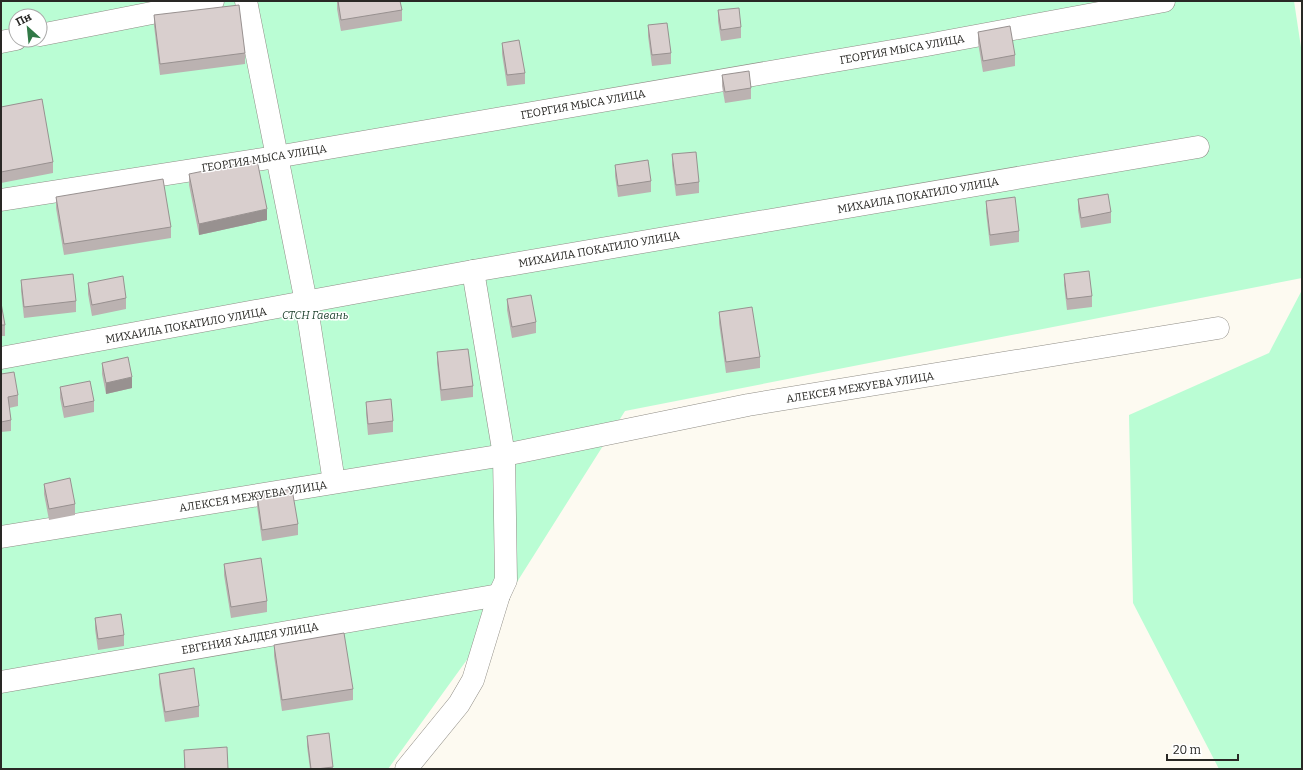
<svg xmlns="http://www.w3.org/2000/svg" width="1303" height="770" font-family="Bitter,serif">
  <rect width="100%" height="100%" fill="#fdfaf1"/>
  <g fill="#bafdd4" fill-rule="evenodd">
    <path d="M1 1H1294L1302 54V278L625 411 474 650 388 769H1ZM16 16H40V40H16Z"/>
    <polygon points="1302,290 1302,769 1219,769 1133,603 1129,415 1269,353"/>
  </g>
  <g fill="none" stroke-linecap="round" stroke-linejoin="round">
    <g stroke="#908d86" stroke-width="23">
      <g id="minor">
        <polyline points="246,1 306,302 334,482"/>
        <polyline points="40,35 213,1"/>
        <polyline points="1,42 16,39"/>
        <polyline points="1,200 276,157 927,45 1164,1"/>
        <polyline points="1,358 473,271 1198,147"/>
        <polyline points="1,537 504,455 748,405 1218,328"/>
        <polyline points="1,682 499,595"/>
        <polyline points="406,769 459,704 473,680 499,595 506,580 504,455 473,271"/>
      </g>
    </g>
    <use href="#minor" stroke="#fff" stroke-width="22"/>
  </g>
  <g fill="#bbb2b1">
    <polygon points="337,1 400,1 402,10 402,21 341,31 337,9"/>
    <polygon points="718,10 741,27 741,38 721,41 718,21"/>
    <polygon points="154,15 245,53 245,64 160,75 154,26"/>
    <polygon points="648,25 671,53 671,64 652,66 648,36"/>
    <polygon points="978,32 1015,55 1015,66 983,72 978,43"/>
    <polygon points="502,43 525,73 525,84 507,86 502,54"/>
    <polygon points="722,75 751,88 751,99 725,103 722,86"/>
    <polygon points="1,107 53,162 53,173 1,183"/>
    <polygon points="672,154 699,182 699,193 676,196 672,165"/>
    <polygon points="615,165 651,181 651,192 618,197 615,176"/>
    <polygon points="189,174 267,220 199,235 189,185"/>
    <polygon points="56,197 171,227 171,238 64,255 56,208"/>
    <polygon points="1078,199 1111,212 1111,223 1081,228 1078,210"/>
    <polygon points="986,201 1019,231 1019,242 990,246 986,212"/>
    <polygon points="1064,274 1092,296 1092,307 1067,310 1064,285"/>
    <polygon points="21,280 76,301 76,312 24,318 21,291"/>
    <polygon points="88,283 126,298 126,309 92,316 88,294"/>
    <polygon points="507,299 536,322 536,333 512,338 507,310"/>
    <polygon points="1,303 5,325 5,336 1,336"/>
    <polygon points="719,312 760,357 760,368 726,373 719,323"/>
    <polygon points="437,352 473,386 473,397 441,401 437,363"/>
    <polygon points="102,363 132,388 106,394 102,374"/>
    <polygon points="1,374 18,395 18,406 9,408 11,420 11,431 1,432"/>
    <polygon points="60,387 94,401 94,412 64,418 60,398"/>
    <polygon points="366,402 393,421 393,432 368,435 366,413"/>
    <polygon points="44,484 75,504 75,515 49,520 44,494"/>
    <polygon points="257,495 298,524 298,535 262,541 257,506"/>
    <polygon points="224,564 267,601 267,612 231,618 224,575"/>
    <polygon points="95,618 124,635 124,646 98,650 95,629"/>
    <polygon points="274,645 353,689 353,700 282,711 274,656"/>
    <polygon points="159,674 199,706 199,717 165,722 159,684"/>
    <polygon points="307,736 333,767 333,769 310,769 307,746"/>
    <polygon points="184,750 228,769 184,769"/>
  </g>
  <g fill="#989190">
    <polygon points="267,209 267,220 199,235 199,224"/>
    <polygon points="132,377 132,388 106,394 106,383"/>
  </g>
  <g fill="#d9cfce" stroke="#989190">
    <polygon points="338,1 400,1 402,10 341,20"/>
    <polygon points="239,5 245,53 160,64 154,15"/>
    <polygon points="739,8 741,27 721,30 718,10"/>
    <polygon points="667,23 671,53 652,55 648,25"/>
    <polygon points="1010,26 1015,55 983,61 978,32"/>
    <polygon points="519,40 525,73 507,75 502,43"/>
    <polygon points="749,71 751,88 725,92 722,75"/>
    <polygon points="42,99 53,162 1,172 1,107"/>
    <polygon points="696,152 699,182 676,185 672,154"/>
    <polygon points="257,160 267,209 199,224 189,174"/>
    <polygon points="648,160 651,181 618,186 615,165"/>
    <polygon points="163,179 171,227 64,244 56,197"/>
    <polygon points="1108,194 1111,212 1081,218 1078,199"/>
    <polygon points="1015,197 1019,231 990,235 986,201"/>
    <polygon points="1089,271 1092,296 1067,299 1064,274"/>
    <polygon points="73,274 76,301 24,307 21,280"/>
    <polygon points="123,276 126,298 92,305 88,283"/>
    <polygon points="531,295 536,322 512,327 507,299"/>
    <polygon points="1,303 5,325 1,325"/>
    <polygon points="752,307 760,357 726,362 719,312"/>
    <polygon points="468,349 473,386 441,390 437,352"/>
    <polygon points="128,357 132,377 106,383 102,363"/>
    <polygon points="14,372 18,395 8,397 11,420 1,422 1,374"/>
    <polygon points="90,381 94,401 64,407 60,387"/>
    <polygon points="391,399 393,421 368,424 366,402"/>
    <polygon points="70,478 75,504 49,509 44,484"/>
    <polygon points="292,489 298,524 262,530 257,495"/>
    <polygon points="261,558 267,601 231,607 224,564"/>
    <polygon points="121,614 124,635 98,639 95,618"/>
    <polygon points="344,633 353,689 282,700 274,645"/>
    <polygon points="194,668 199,706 165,712 159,674"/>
    <polygon points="329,733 333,767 316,769 311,769 307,736"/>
    <polygon points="227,747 228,769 185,769 184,750"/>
  </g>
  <g text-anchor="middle" stroke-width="3" stroke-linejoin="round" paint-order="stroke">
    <g font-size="11" fill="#292825" stroke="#fff">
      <text transform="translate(902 49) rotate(-10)" y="4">ГЕОРГИЯ МЫСА УЛИЦА</text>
      <text transform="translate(583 104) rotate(-10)" y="4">ГЕОРГИЯ МЫСА УЛИЦА</text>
      <text transform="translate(264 158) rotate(-9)" y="4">ГЕОРГИЯ МЫСА УЛИЦА</text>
      <text transform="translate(918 195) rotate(-10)" y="4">МИХАИЛА ПОКАТИЛО УЛИЦА</text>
      <text transform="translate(599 249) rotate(-10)" y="4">МИХАИЛА ПОКАТИЛО УЛИЦА</text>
      <text transform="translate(186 325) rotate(-10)" y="4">МИХАИЛА ПОКАТИЛО УЛИЦА</text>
      <text transform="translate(860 387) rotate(-9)" y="4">АЛЕКСЕЯ МЕЖУЕВА УЛИЦА</text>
      <text transform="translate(253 496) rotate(-9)" y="4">АЛЕКСЕЯ МЕЖУЕВА УЛИЦА</text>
      <text transform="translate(250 638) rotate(-10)" y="4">ЕВГЕНИЯ ХАЛДЕЯ УЛИЦА</text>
    </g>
    <g font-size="11" font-style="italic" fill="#183d29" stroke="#fff">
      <text x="315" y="319">СТСН Гавань</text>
    </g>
  </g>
  <rect width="1303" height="770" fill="none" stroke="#292825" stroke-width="4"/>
  <g transform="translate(28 28) rotate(333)"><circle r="19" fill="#ffffff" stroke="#a9a9a8"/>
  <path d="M0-3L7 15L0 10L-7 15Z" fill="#317946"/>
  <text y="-6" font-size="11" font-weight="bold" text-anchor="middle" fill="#292825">Пн</text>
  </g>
  <path d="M1167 754v6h71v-6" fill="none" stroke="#292825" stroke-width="2"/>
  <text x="1173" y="754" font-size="12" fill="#292825" stroke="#ffffff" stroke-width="3" paint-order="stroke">20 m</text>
</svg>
